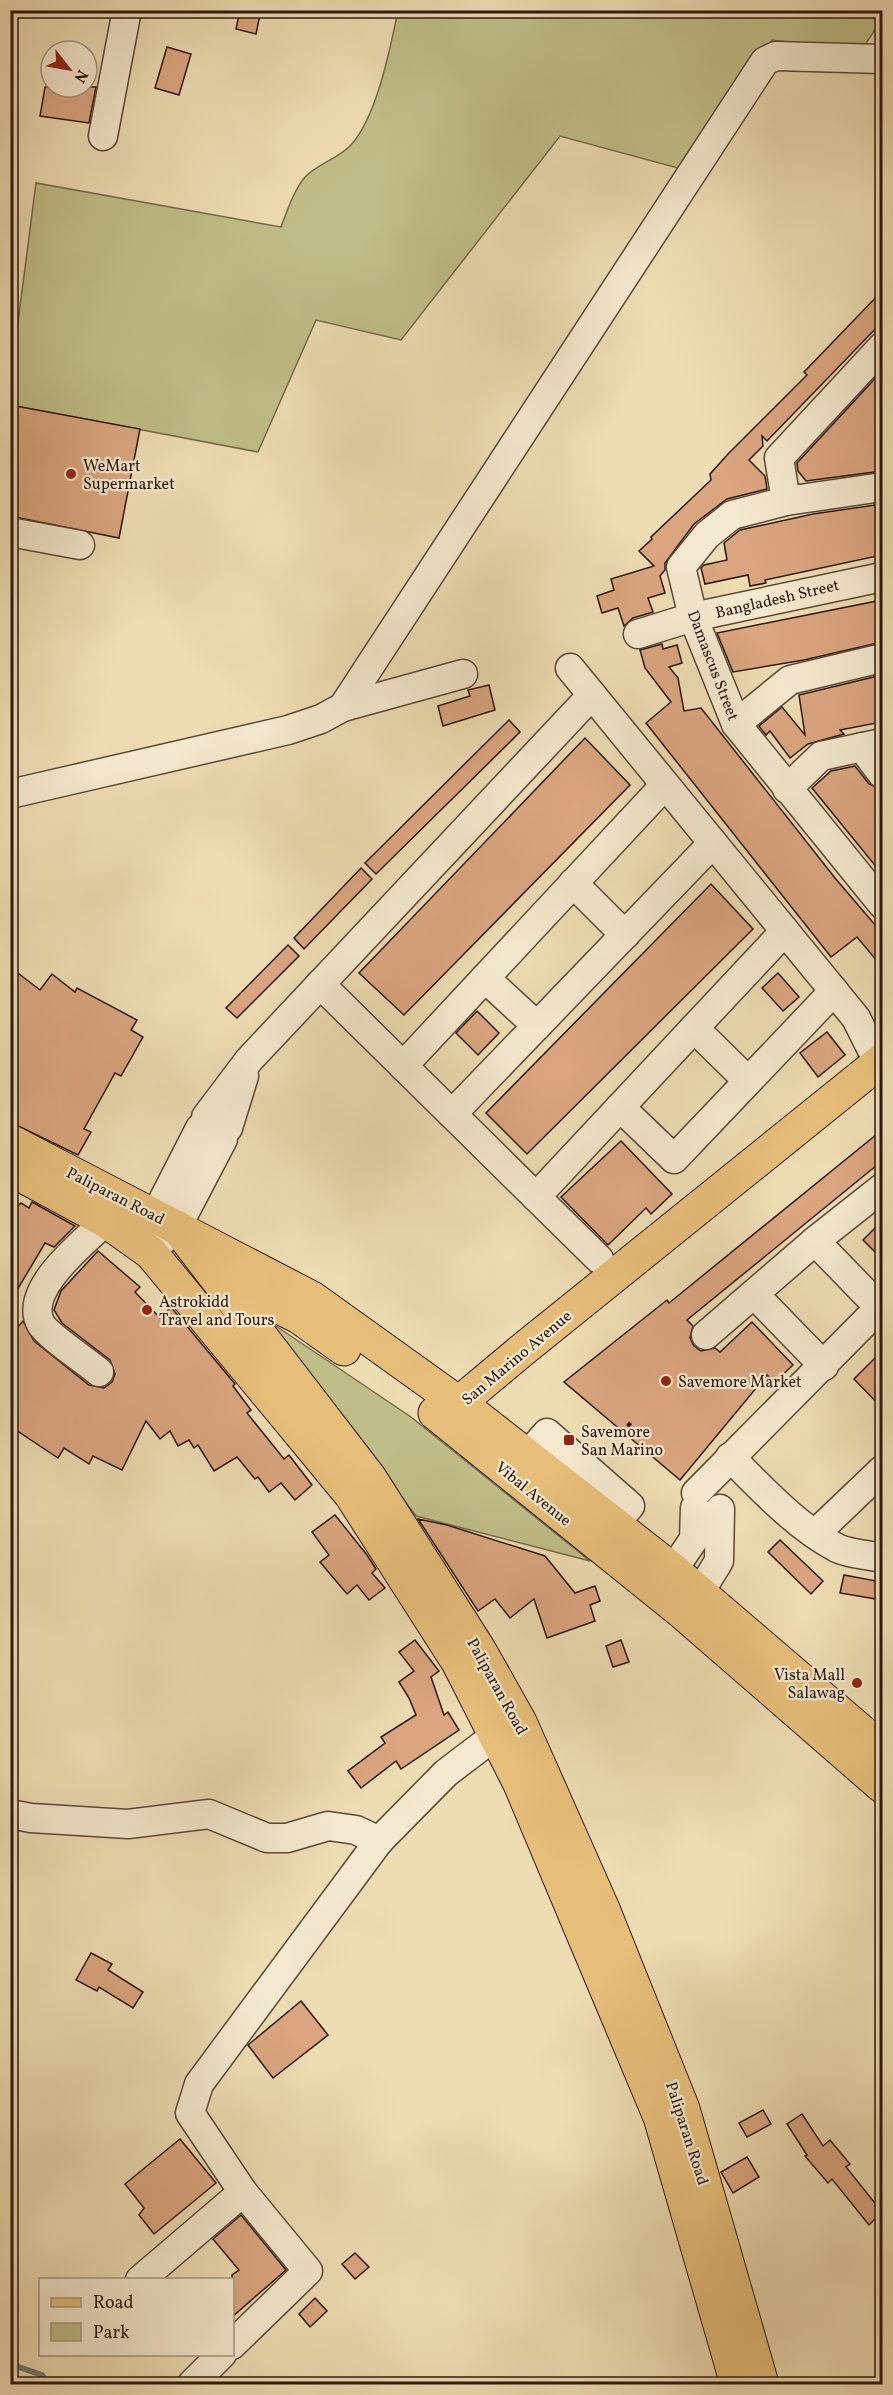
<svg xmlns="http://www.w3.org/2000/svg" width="893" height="2395" font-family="Vollkorn,serif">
  <rect width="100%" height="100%" fill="#eedcb3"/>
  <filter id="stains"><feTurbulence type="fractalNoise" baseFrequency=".00333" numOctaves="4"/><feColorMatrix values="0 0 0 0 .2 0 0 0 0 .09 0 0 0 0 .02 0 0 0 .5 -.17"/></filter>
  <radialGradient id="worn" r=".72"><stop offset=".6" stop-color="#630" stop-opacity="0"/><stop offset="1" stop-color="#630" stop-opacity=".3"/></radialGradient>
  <g fill="#c0be88" stroke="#766a4c" stroke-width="1.5">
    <path d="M398 11H882V19L861 51 772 40 685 170 560 136 401 340 316 320 258 452 11 405V376L36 183 281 227C287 211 294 190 305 177 317 164 338 159 351 145 377 116 390 49 398 11Z"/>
    <polygon points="270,1322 411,1417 590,1561 416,1516"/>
  </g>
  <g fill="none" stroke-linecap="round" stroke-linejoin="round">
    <polyline stroke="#707875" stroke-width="6" points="10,2364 42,2375 47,2384"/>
  </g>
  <g fill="#daa57f" stroke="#2c1710" stroke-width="1.5">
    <polygon points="240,10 261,10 256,34 236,29"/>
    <polygon points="167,47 191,54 179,95 155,88"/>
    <polygon points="45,87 96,87 89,123 40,116"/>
    <polygon points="882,291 882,322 767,441 762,436 763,446 749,460 765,476 767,489 727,499 694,524 665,563 665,570 660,576 665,593 648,598 653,612 633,618 624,626 618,608 602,613 597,596 614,590 611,579 654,566 639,551 652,539 651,537 711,480 710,474 728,454 807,375 804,372"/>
    <polygon points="882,371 882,471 806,481 798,471 797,463"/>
    <polygon points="10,405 140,429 119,538 10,516"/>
    <polygon points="882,504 882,555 765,580 766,583 750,586 748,575 705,584 701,568 704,565 727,560 724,543 740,530 813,514"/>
    <polygon points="882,600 882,642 804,660 733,672 717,633"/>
    <polygon points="662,644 663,649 677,645 682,663 669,667 678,678 684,711 701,708 835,878 882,933 882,967 857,937 831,957 646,723 671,702 645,668 640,650"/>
    <polygon points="882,675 882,722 840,730 844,734 808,744 790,758 770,731 766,735 759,726 782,707 805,735 799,695"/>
    <polygon points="489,685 495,710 443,726 438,706 470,696 468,690"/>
    <polygon points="509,720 520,732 376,874 365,863"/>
    <polygon points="585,738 630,785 404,1015 359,973"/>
    <polygon points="855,766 869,784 882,790 882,874 812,788 831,771"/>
    <polygon points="361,868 372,879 304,949 294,938"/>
    <polygon points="711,884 753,929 527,1154 486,1113"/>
    <polygon points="288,945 299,956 237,1018 226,1008"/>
    <polygon points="10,967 40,990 52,974 75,992 77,988 137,1020 131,1030 143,1037 121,1076 115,1073 84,1129 91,1132 78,1155 10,1122"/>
    <polygon points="778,973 799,997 783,1011 762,988"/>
    <polygon points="477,1011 499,1033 478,1055 456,1033"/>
    <polygon points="827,1032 845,1055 818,1077 800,1053"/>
    <polygon points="882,1130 882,1161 687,1320 693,1326 690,1338 694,1346 701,1351 715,1348 720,1352 752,1322 793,1365 774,1383 767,1375 680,1480 564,1382 667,1300 669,1303"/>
    <polygon points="621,1141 672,1194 651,1214 646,1208 608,1245 561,1197"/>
    <polygon points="32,1202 75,1226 54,1247 45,1243 10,1302 10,1213 21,1203 29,1208"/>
    <polygon points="882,1221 882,1259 863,1240"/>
    <polygon points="98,1251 140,1287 135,1292 160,1318 171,1307 235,1384 233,1386 251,1410 247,1413 284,1459 289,1455 312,1485 295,1500 281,1483 269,1492 258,1477 255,1479 237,1457 214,1471 198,1445 194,1448 189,1440 178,1446 170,1431 160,1439 146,1421 122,1470 93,1456 89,1464 64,1448 58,1458 10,1426 10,1336 23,1321 34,1341 89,1385 104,1388 112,1382 115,1374 110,1360 62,1323 54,1310 61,1291"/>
    <polygon points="882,1351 882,1408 854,1379"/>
    <polygon points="335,1515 367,1555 376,1569 372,1573 385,1588 369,1600 357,1585 347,1594 320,1562 329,1555 312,1532"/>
    <polygon points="418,1519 447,1525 545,1556 575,1593 595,1586 600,1601 590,1605 595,1621 547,1638 534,1599 510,1618 495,1599 478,1611"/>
    <polygon points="780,1540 823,1581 811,1594 768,1552"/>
    <polygon points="844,1575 882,1582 882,1600 840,1593"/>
    <polygon points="415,1640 439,1671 431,1677 444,1715 448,1712 459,1730 401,1769 396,1761 361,1788 348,1771 385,1743 381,1737 416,1715 409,1698 399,1682 414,1671 399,1652"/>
    <polygon points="621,1640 629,1662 613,1667 606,1646"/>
    <polygon points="91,1953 112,1964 108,1970 143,1992 133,2008 99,1987 97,1991 76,1980"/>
    <polygon points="301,2001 328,2035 273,2078 248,2045"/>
    <polygon points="763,2110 771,2124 747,2137 739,2123"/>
    <polygon points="802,2114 823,2146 830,2140 850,2164 846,2167 882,2212 869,2225 832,2179 828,2183 805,2156 807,2155 787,2124"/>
    <polygon points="180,2139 216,2183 154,2234 139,2215 144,2208 125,2184"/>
    <polygon points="747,2157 759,2177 733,2193 721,2172"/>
    <polygon points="241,2215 286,2270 232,2317 232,2275 239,2270 213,2239"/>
    <polygon points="355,2253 369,2267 355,2279 342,2264"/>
    <polygon points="315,2298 327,2311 310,2327 299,2314"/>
  </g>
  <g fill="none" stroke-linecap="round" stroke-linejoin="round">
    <g stroke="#5c4839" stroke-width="31">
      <g id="minor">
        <polyline points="103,136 127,10"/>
        <polyline points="882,487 786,501 732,515 707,535 681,567 693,617 736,724 882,904"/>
        <polyline points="786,501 779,458 882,347"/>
        <polyline points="10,532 80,545"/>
        <polyline points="638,634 693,617 882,577"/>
        <polyline points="570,668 856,1018 871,1048"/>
        <polyline points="343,707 765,61 776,56 882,59"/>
        <polyline points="736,724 790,680 882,658"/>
        <polyline points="862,747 882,774"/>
        <polyline points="787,789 821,756 882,743"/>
        <polyline points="10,794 288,730 321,719 343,707 463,674"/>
        <polyline points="573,883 625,935"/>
        <polyline points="485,978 537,1026"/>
        <polyline points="320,984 599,1259"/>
        <polyline points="694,1028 748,1081"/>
        <polyline points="403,1066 665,785"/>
        <polyline points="620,1107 674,1159 834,991"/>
        <polyline points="452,1114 713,843"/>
        <polyline points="206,1117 249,1060 592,695"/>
        <polyline points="228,1128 244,1076"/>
        <polyline points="536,1197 785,931"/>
        <polyline points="153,1238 155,1216 200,1128"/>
        <polyline points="815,1241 880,1308"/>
        <polyline points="161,1242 177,1227 223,1139"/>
        <polyline points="754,1294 824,1366"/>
        <polyline points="706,1335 815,1241 882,1188"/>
        <path d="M99 1372C86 1361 48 1336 41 1324 22 1290 84 1242 106 1221"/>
        <polyline points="527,1456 547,1433 630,1506 615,1523"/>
        <path d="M730 1457C762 1489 797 1527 837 1548 849 1554 869 1555 882 1558"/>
        <polyline points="696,1493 882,1305"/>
        <polyline points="815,1534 882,1470"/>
        <polyline points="673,1570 694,1539 695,1508"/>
        <polyline points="700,1592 719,1561 720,1509"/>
        <polyline points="10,1814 31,1818 128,1824 209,1814 267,1838 287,1838 328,1826 356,1830 379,1841"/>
        <polyline points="140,2280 243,2192"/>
        <polyline points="232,2345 308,2271 243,2192 190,2113 199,2084 379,1841 446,1773 496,1735"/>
        <polyline points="192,2384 222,2354"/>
      </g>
    </g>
    <g stroke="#2c1710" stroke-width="35">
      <g id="major">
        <polyline points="10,1141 312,1298 471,1412 673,1570 882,1749"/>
        <polyline points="10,1169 106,1221 151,1253 351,1495 458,1662 520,1784 660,2117 737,2384"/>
        <polyline points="177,1227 370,1478 480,1651 520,1722 603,1909 683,2109 762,2384"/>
        <polyline points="217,1276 299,1317 344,1349"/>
        <polyline points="435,1413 683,1613 882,1786"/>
        <polyline points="449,1421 459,1403 521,1351 882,1060"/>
      </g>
    </g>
    <polyline stroke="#2c1710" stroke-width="4" stroke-dasharray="4.5 3" stroke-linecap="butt" points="623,1432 631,1422"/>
    <use href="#minor" stroke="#f4e8ce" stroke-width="28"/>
    <use href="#major" stroke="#e7be7a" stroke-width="33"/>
  </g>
  <g fill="#8f2418" stroke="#f4e8ce" stroke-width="2">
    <circle cx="71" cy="474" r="6"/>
    <circle cx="147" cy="1310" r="6"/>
    <circle cx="666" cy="1381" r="6"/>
    <rect x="563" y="1434" width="12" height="12" rx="3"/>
    <circle cx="857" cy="1683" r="6"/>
  </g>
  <g text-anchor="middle" stroke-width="4.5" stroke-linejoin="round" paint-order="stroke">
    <g font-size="16" fill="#2c1710" stroke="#f4e8ce" text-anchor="start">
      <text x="83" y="471">WeMart<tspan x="83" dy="18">Supermarket</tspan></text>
      <text x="159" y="1307">Astrokidd<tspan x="159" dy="18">Travel and Tours</tspan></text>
      <text x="678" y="1387">Savemore Market</text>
      <text x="581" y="1437">Savemore<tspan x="581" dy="18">San Marino</tspan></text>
      <text x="845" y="1680" text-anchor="end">Vista Mall<tspan x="845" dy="18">Salawag</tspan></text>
    </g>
    <g font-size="16" fill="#2c1710" stroke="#f4e8ce">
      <text transform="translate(777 598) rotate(-13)" y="6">Bangladesh Street</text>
      <text transform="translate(714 665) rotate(69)" y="6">Damascus Street</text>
      <text transform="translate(116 1195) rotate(27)" y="6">Paliparan Road</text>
      <text transform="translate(516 1357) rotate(-40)" y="6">San Marino Avenue</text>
      <text transform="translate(534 1493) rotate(39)" y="6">Vibal Avenue</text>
      <text transform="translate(498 1686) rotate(61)" y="6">Paliparan Road</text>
      <text transform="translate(688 2133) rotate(72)" y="6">Paliparan Road</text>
    </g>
  </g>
  <rect width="893" height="2395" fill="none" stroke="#eedcb3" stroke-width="36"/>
  <rect x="12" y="12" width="869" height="2371" fill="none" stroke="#2c1710" stroke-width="3"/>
  <rect x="18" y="18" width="857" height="2359" fill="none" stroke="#2c1710" stroke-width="1.5"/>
  <rect x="39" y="2278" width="195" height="78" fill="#f4e8ce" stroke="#a49482" stroke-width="1.5"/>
  <rect x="51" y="2298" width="30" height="9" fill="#e7be7a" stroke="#a49482" stroke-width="1.5"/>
  <text x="93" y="2308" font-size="18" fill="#2c1710">Road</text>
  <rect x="51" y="2323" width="30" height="18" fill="#c0be88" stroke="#a49482" stroke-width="1.5"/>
  <text x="93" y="2338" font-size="18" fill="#2c1710">Park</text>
  <g transform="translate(69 69) rotate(121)"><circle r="28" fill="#f4e8ce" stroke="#a49482" stroke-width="1.5"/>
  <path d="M0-4.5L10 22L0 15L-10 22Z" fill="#8f2418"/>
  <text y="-9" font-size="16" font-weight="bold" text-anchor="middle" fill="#2c1710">N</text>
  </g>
  <rect width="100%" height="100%" filter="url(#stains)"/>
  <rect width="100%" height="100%" fill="url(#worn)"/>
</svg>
